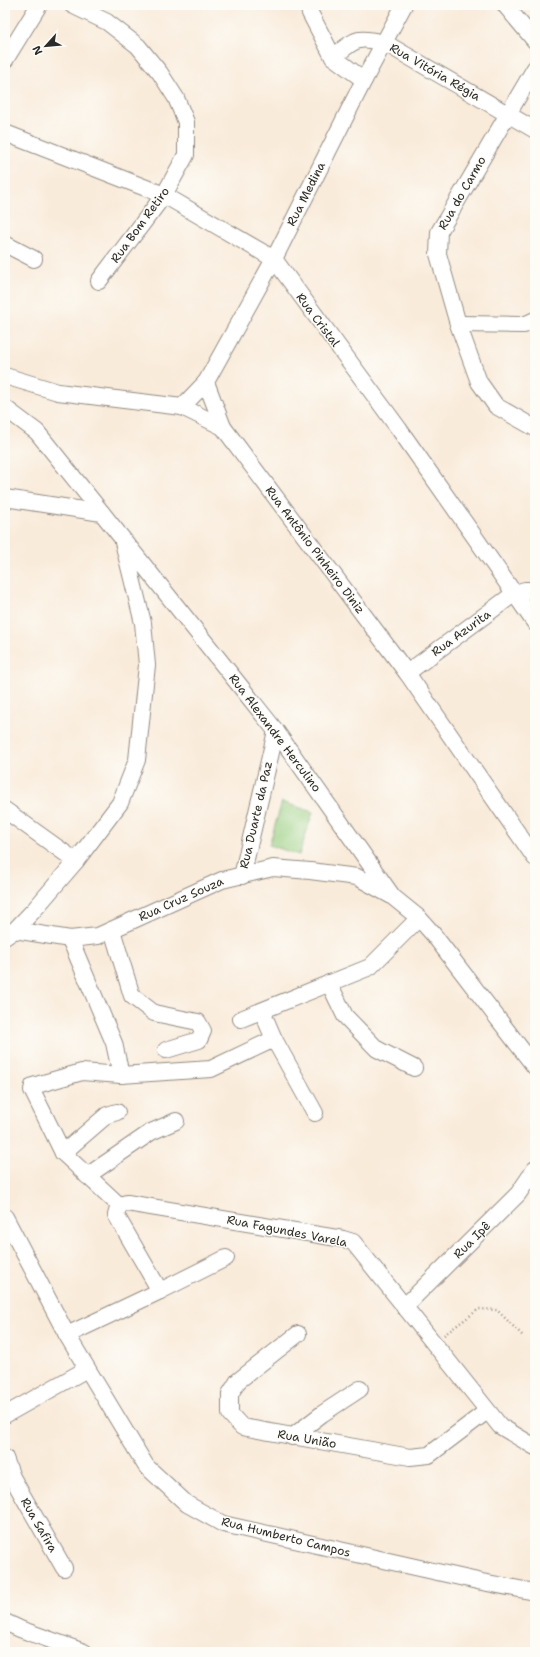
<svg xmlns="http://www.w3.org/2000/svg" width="540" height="1657" font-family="'Shantell Sans',sans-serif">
  <rect width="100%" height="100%" fill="#fdfcf7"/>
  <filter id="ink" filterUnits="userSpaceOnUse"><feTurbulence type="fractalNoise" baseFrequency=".025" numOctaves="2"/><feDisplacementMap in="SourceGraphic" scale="8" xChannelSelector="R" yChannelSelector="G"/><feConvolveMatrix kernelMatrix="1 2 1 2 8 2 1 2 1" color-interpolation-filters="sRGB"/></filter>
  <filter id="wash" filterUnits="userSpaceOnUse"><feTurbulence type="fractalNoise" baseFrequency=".012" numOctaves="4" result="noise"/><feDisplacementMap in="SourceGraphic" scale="16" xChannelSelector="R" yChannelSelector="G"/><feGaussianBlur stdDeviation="0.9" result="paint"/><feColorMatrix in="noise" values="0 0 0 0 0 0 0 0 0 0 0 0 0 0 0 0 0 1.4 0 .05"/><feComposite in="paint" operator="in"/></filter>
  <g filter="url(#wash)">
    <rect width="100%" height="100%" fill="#f9ebda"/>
    <polygon fill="#98ce80" stroke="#627c56" points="282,802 313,812 299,855 269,845"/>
  </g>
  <g filter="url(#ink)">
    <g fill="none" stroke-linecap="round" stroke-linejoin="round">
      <g stroke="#928b82" stroke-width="18">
        <g id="minor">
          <polyline points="72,5 107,22 138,46 160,73 176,98 186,122 186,155 164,195 99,281"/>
          <polyline points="308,5 310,13 333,57 364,80"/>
          <polyline points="505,5 535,41"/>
          <path d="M333 57C356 39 356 36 385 43L535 130"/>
          <polyline points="5,60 39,5"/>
          <polyline points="535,68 439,232 438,254 458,324 479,382 496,406 535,428"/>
          <polyline points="5,133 164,195 274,259 399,429 535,623"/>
          <polyline points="5,244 34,259"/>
          <polyline points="458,324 524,325 535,320"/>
          <polyline points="5,376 58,392 182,407 223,427 407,673 535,858"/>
          <polyline points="182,407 206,382"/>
          <polyline points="5,408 37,432 102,513 276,731 393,897 419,918 433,934 535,1067"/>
          <polyline points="223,427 206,382 274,259 364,80 404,5"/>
          <polyline points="5,498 102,513"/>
          <polyline points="407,673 515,593 525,590 535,590"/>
          <polyline points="5,810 76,861"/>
          <polyline points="242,876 276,731"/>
          <polyline points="15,930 70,939 98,936 222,880 273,868 310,871 357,877 390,895"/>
          <polyline points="112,930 132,996 154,1013 198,1022 203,1031 199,1040 166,1050"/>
          <polyline points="5,937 15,930 34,910 76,861 120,803 137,760 147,665 143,623 123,542"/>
          <polyline points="70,939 114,1043 121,1075 82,1072 33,1086 32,1090 63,1153 119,1205"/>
          <polyline points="329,983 345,1016 377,1049 414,1068"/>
          <polyline points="262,1011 274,1039 315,1113"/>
          <polyline points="241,1019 370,967 419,918"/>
          <polyline points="121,1075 211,1069 274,1039"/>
          <polyline points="63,1153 107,1115 117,1112"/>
          <polyline points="87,1176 151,1132 176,1121"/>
          <polyline points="5,1217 67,1335 146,1466 187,1504 223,1524 482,1582 535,1592"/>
          <polyline points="160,1291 226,1258"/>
          <polyline points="404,1307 518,1194 535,1169"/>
          <polyline points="298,1334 238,1381 230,1394 230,1414 242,1427 410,1457 429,1455 487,1411"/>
          <polyline points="67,1335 160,1291 116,1215 119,1205 127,1203 343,1239 353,1242 500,1426 535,1447"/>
          <polyline points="5,1415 87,1369"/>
          <polyline points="292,1437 322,1414 360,1389"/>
          <polyline points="5,1458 12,1477 64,1568"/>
          <polyline points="5,1622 20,1629 84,1652"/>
        </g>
      </g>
      <polyline stroke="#928b82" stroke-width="2.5" stroke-dasharray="1 3" stroke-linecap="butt" points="444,1335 479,1309 497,1310 523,1336"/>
      <use href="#minor" stroke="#fff" stroke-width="16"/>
    </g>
  </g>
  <g text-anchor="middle" stroke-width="3" stroke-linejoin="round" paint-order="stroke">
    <g font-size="12" fill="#2b2b2b" stroke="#fdfcf7">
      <text transform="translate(435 72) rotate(30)" y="4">Rua Vitória Régia</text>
      <text transform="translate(462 193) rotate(-60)" y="4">Rua do Carmo</text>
      <text transform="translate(306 194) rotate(-63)" y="4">Rua Medina</text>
      <text transform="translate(140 225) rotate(-54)" y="4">Rua Bom Retiro</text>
      <text transform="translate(318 320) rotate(53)" y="4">Rua Cristal</text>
      <text transform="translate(315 550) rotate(53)" y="4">Rua Antônio Pinheiro Diniz</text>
      <text transform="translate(461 633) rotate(-36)" y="4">Rua Azurita</text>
      <text transform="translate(275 733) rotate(53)" y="4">Rua Alexandre Herculino</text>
      <text transform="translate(256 815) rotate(-77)" y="4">Rua Duarte da Paz</text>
      <text transform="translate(181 899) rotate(-24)" y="4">Rua Cruz Souza</text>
      <text transform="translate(287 1231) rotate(11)" y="4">Rua Fagundes Varela</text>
      <text transform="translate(472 1240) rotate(-45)" y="4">Rua Ipê</text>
      <text transform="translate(307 1439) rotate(10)" y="4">Rua União</text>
      <text transform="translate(39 1525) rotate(60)" y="4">Rua Safira</text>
      <text transform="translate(286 1537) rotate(14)" y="4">Rua Humberto Campos</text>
    </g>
  </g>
  <rect width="540" height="1657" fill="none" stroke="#fdfcf7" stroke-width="20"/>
  <g transform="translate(46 46) rotate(243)" stroke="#fdfcf7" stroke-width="3" paint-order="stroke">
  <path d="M0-3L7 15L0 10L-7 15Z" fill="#2b2b2b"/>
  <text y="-6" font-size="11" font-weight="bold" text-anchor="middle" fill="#2b2b2b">N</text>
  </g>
</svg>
